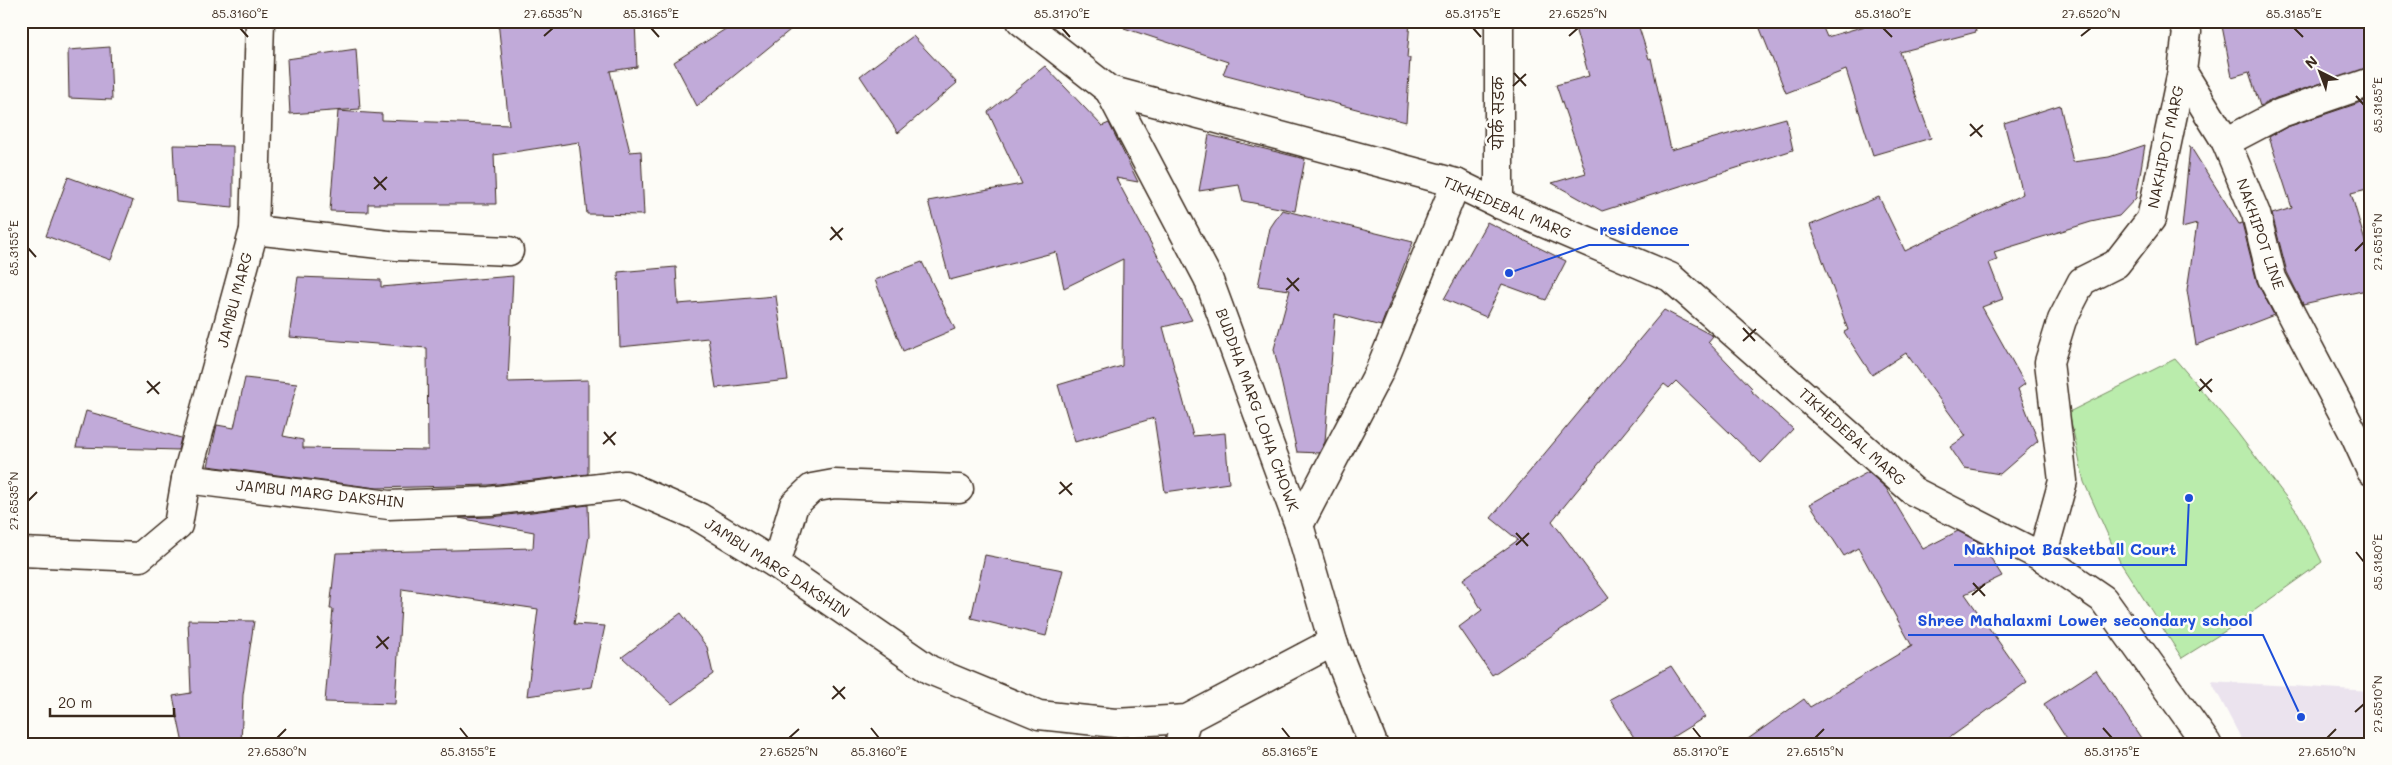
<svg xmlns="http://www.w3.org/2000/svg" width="2392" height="765" font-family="Mali,'Playpen Sans Deva',sans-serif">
  <rect width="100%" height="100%" fill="#fdfcf7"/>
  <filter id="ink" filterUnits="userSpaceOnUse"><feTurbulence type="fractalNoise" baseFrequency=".02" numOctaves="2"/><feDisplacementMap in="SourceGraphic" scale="10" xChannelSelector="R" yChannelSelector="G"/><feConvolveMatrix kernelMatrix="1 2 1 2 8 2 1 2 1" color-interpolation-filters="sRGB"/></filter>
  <g filter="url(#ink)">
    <polygon fill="#ebe3ee" points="2211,681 2371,691 2371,744 2244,744"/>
    <polygon fill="#baecac" stroke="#7a8b65" points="2175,359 2236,431 2298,513 2322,562 2230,628 2182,658 2120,562 2084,482 2069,412"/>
    <g fill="#c1aad9" stroke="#3b2a1e">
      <polygon points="498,21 635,21 637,67 610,71 630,152 641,151 644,215 587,214 579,142 494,155 496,204 368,204 368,212 330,211 338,111 382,114 382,120 509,125"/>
      <polygon points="738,21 801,21 697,106 674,62"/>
      <polygon points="1125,21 1410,21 1407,58 1410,58 1406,122 1223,74 1228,62 1124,28"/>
      <polygon points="1573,21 1637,21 1649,59 1651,58 1671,150 1786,118 1793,150 1602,211 1552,183 1586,173 1556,85 1589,76"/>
      <polygon points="1757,21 1820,21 1827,37 1882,21 1974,21 1976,32 1900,52 1931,138 1873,155 1846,70 1786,93"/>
      <polygon points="2221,21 2371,21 2371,67 2276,98 2260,106 2249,72 2232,77"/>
      <polygon points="913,36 957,83 898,133 860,76"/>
      <polygon points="110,47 112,100 69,98 68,50"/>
      <polygon points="356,49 360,109 290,114 287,59"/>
      <polygon points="1045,66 1102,126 1109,123 1138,182 1116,178 1192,320 1163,327 1193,436 1225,433 1229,483 1165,492 1154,418 1075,442 1058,385 1122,366 1123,259 1064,288 1056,252 950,280 928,201 1022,184 988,112"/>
      <polygon points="2371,99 2371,188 2351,193 2371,262 2371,289 2303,304 2287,272 2272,214 2292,208 2269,137 2287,127"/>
      <polygon points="2060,105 2073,162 2109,157 2145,145 2136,198 2119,216 2091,222 1994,252 1997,260 1989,263 2003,299 1982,307 2025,384 2018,389 2038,441 2000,474 1964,468 1950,447 1966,436 1906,353 1872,375 1844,332 1848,330 1810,225 1879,197 1905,251 2023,194 2004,123"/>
      <polygon points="1209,135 1305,159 1295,211 1243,201 1239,185 1199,191"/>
      <polygon points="173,145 233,146 233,207 176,202"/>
      <polygon points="2190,146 2239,224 2242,223 2257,282 2274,315 2196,345 2187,290 2197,224 2182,228"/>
      <polygon points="68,177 133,201 111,260 46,236"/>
      <polygon points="1282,210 1413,242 1381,326 1335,314 1325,442 1319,453 1297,452 1274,349 1290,290 1258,286 1270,228"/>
      <polygon points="1487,222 1566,261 1546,300 1502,284 1486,317 1444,299"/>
      <polygon points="922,262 955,329 903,351 875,280"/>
      <polygon points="676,267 678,304 776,296 788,380 716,388 708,338 620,347 618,272"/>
      <polygon points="513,276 508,382 588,380 588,474 489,485 377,488 208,466 217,425 234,428 245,378 297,384 283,436 303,440 303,448 428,450 427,348 289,337 298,277 381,280 381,287"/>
      <polygon points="1664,310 1713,336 1708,342 1752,388 1750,390 1793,429 1761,463 1676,381 1669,388 1664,384 1552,521 1609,598 1492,675 1459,627 1482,610 1463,579 1518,540 1491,518"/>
      <polygon points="86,411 181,438 178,450 76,447"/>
      <polygon points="1868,472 1886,488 1923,549 1958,531 1982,544 2002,576 1965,594 2027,682 1941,744 1741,744 1804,699 1810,707 1912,646 1858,548 1844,556 1810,504"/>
      <polygon points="588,505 589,536 574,624 605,626 592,687 527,696 538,609 402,589 395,704 325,702 333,609 330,609 336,553 533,548 534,532 459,518 492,517"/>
      <polygon points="985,555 1063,570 1046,636 971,618"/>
      <polygon points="681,613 707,647 713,674 672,704 622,657"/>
      <polygon points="188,620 254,621 243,695 241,744 183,744 173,696 191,693"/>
      <polygon points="1671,666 1705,717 1661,744 1638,744 1610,699"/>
      <polygon points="2096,670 2145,744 2070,744 2044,704"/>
    </g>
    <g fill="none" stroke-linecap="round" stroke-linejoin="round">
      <g stroke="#3b2a1e" stroke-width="31">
        <g id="street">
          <polyline points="1021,21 1109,90 1456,183 1499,204 1670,277 1913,491 2042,557 2103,599 2207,744"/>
          <polyline points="1499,21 1499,204"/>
          <polyline points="2183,21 2187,32 2182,71 2226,142 2256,214 2272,278 2354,434 2371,471"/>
          <polyline points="1109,90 1208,278 1299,525 1333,642 1373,744"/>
          <polyline points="2226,142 2281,113 2371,82"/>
          <polyline points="254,230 397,246 509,251"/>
          <polyline points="186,479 389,505 490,501 625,485 699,517 776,564 930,670 1039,715 1115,723 1187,719 1333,642"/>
          <polyline points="1299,525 1379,372 1456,183"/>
          <polyline points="21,552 140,557 178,525 186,479 254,230 260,21"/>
          <polyline points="2042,557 2063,481 2049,362 2062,320 2082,281 2116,264 2151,219 2182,71"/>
          <polyline points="776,564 794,505 812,488 834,484 959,489"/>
          <polyline points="1179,744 1187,719"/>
        </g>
      </g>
      <use href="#street" stroke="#fdfcf7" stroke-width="28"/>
    </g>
  </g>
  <path fill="none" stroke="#3b2a1e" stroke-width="2" d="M240 28 248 37M651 28 659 37M1062 28 1070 37M1473 28 1481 37M1883 28 1892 37M2294 28 2303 37M544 36 553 28M1569 36 1578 28M2081 36 2091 28M1514 73 1526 86M1513 86 1526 74M2356 96 2364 105M1970 124 1982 137M1970 136 1983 125M374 177 386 190M374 189 387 177M831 227 842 240M830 240 843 228M28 248 36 257M2355 251 2364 242M1287 278 1299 291M1286 290 1299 278M1743 328 1755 341M1743 341 1756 329M2200 379 2212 392M147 381 159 394M2199 391 2212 379M147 393 160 382M604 432 615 445M603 444 616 432M1060 482 1072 495M1059 494 1072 483M28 501 37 492M1516 533 1528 546M1516 545 1529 533M2356 552 2364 562M1973 583 1985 596M1972 595 1985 584M377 636 388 649M376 648 389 637M833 686 845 699M832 699 845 687M2355 712 2364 704M460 728 468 738M871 728 879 738M1282 728 1290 738M1693 728 1701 738M2103 728 2112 738M277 738 286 729M789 738 799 729M1815 738 1824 729M2327 738 2336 729"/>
  <g text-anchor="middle" stroke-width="5" stroke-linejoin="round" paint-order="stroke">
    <g font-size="15" fill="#3b2a1e" stroke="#fdfcf7">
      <text transform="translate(1499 113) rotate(-90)" y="5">योर्क सडक</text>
      <text transform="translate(2166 147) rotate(-78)" y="5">NAKHIPOT MARG</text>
      <text transform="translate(1507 208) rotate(23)" y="5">TIKHEDEBAL MARG</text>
      <text transform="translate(2260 234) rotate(71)" y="5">NAKHIPOT LINE</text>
      <text transform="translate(235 300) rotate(-75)" y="5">JAMBU MARG</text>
      <text transform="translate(1257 410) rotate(70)" y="5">BUDDHA MARG LOHA CHOWK</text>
      <text transform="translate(1852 437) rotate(42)" y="5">TIKHEDEBAL MARG</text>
      <text transform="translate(320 494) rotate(6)" y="5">JAMBU MARG DAKSHIN</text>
      <text transform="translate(777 568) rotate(33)" y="5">JAMBU MARG DAKSHIN</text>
    </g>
  </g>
  <path fill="none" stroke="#1d4ed8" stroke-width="2" d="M1509 273L1589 245H1689M2189 498L2186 565H1954M2301 717L2263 635H1908"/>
  <g fill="#1d4ed8" stroke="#fdfcf7" stroke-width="2">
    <circle cx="1509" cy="273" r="5"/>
    <circle cx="2189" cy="498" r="5"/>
    <circle cx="2301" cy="717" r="5"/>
  </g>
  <g font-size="16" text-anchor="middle" font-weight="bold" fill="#1d4ed8" stroke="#fdfcf7" stroke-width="5" stroke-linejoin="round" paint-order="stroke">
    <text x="1639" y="235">residence</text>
    <text x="2070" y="555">Nakhipot Basketball Court</text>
    <text x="2085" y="626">Shree Mahalaxmi Lower secondary school</text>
  </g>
  <rect width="2392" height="765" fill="none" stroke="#fdfcf7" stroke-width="55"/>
  <g transform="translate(2320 72) rotate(318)" stroke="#fdfcf7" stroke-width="4" paint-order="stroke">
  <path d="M0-4L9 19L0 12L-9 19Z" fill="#3b2a1e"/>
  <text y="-8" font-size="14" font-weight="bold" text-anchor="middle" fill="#3b2a1e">N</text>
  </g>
  <path d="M50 708v8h124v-8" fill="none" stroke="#3b2a1e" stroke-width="2.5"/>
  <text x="58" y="708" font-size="15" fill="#3b2a1e" stroke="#fdfcf7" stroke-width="4" paint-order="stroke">20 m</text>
  <rect x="28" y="28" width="2336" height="710" fill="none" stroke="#3b2a1e" stroke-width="2"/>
  <g font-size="12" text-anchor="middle" fill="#3b2a1e">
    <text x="240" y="18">85.3160°E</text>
    <text x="553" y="18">27.6535°N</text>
    <text x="651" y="18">85.3165°E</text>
    <text x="1062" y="18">85.3170°E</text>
    <text x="1473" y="18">85.3175°E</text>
    <text x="1578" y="18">27.6525°N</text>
    <text x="1883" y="18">85.3180°E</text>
    <text x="2091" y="18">27.6520°N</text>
    <text x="2294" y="18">85.3185°E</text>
    <text transform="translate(2378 105) rotate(-90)" y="4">85.3185°E</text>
    <text transform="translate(2378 242) rotate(-90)" y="4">27.6515°N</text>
    <text transform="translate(14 248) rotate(-90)" y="4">85.3155°E</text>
    <text transform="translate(14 501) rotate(-90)" y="4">27.6535°N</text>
    <text transform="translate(2378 562) rotate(-90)" y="4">85.3180°E</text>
    <text transform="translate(2378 704) rotate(-90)" y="4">27.6510°N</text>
    <text x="277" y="756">27.6530°N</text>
    <text x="468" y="756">85.3155°E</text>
    <text x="789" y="756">27.6525°N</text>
    <text x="879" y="756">85.3160°E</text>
    <text x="1290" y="756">85.3165°E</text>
    <text x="1701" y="756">85.3170°E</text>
    <text x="1815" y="756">27.6515°N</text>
    <text x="2112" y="756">85.3175°E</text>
    <text x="2327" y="756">27.6510°N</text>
  </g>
</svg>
